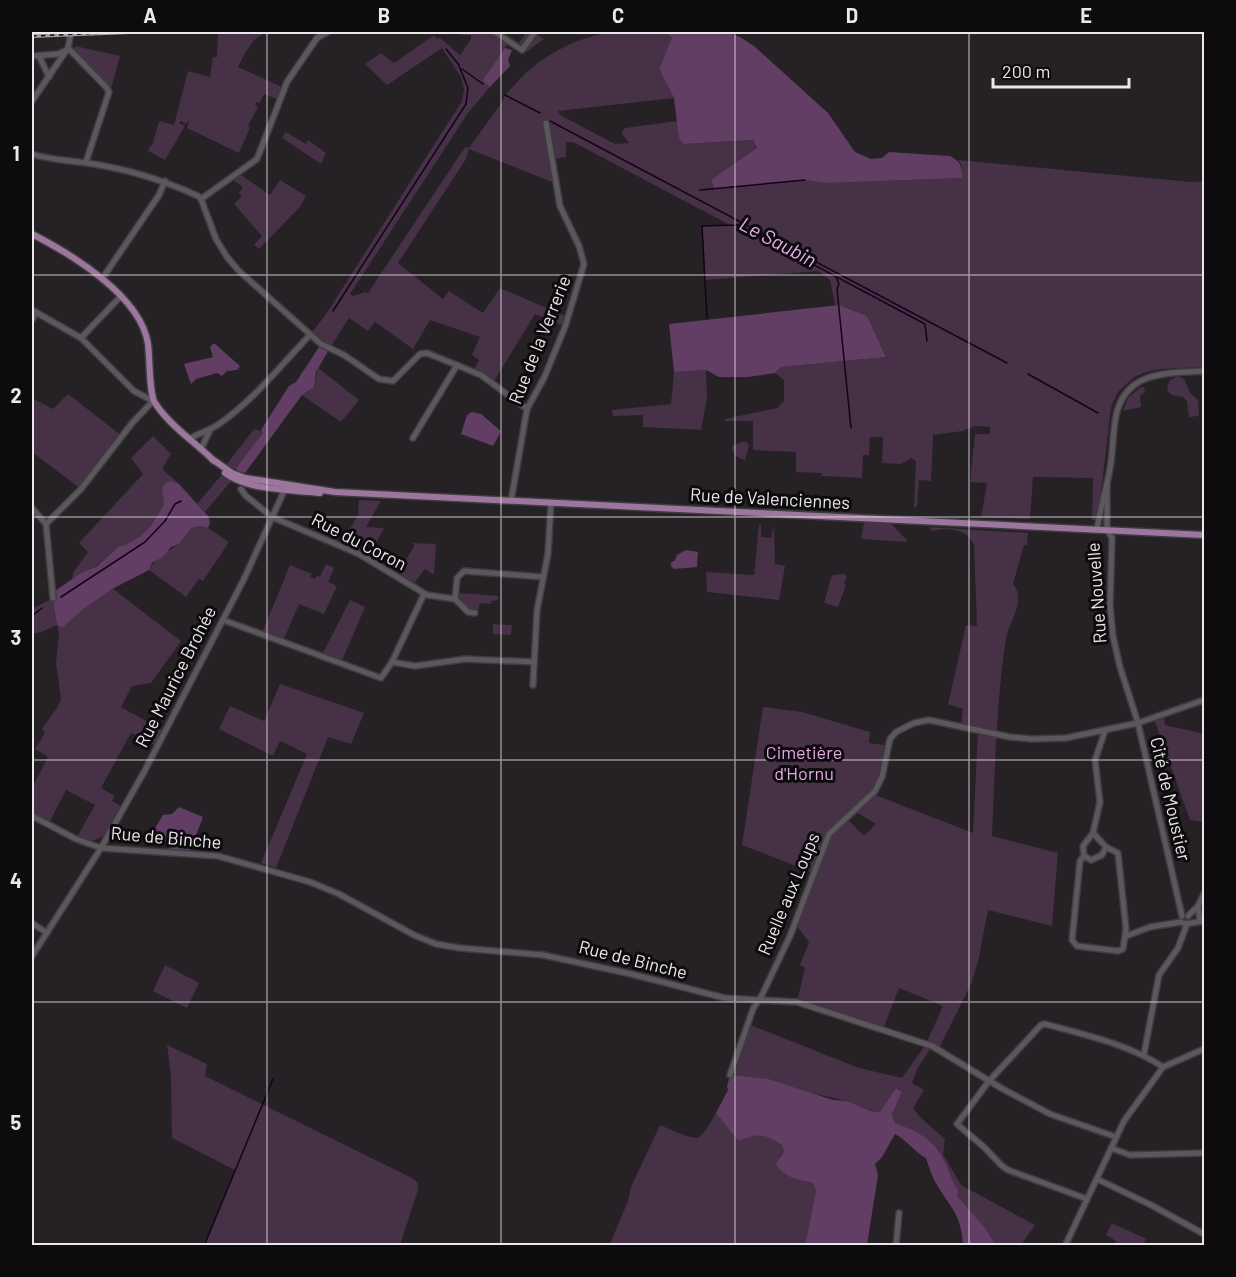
<svg xmlns="http://www.w3.org/2000/svg" width="1236" height="1277" font-family="Barlow,sans-serif">
  <rect width="100%" height="100%" fill="#252125"/>
  <g fill="#463147" fill-rule="evenodd">
    <path d="M218 32H264V34C252 37 244 56 238 67L284 88 279 100 264 94 260 103 256 102 255 105 258 107 248 126 250 128 239 153 187 128 189 122 188 121 186 124 181 121 179 123 185 126 165 160 148 151 150 146H152L159 121 174 125 188 71 210 77 213 57H217Z"/>
    <path d="M458 32H490L509 42 485 78 490 87 468 113 350 294 353 296 365 292 368 293 465 147 469 148 502 102C505 93 513 87 519 80 542 55 579 36 614 32 623 30 633 32 642 32 656 32 661 29 673 37L659 69 674 98 558 111 560 115 615 144 629 143 622 134V131L625 128 678 121 679 138 684 144 753 140 757 149 712 180 716 189 805 180 828 183 961 178 962 166 958 160 1191 182 1204 181V367L1160 369 1146 372 1134 377 1118 392 1111 407 1101 493 1095 520H1092L1093 478 1033 477 1030 519 981 517 987 483 970 482 975 434H990V427L975 426 963 431 933 435 931 481 919 480 917 507H914L916 461 911 458 901 464 882 463 883 437H870L869 455H863L862 478 822 476 821 473 796 472V452L753 450V421H725V419L777 408 784 401V380L775 373 781 367 886 357 867 316 839 305H835L830 280 818 271 705 280 702 226 730 225 573 142H566V157L553 159 557 184 469 149 466 159 398 263 443 299 449 291 483 313 500 288 568 317 565 327 535 314 494 381 475 368 479 360 472 355 480 337 430 320 413 349 375 322 368 331 349 318 330 348 310 335 326 314 462 101 464 90 461 77 442 48 387 85 365 64 381 53 394 63 434 35 437 39 440 38 460 55 471 39V35H463Z"/>
    <polygon points="526,32 534,32 544,39 525,53 517,46"/>
    <polygon points="75,46 120,56 111,89 74,51"/>
    <polygon points="286,132 306,144 308,140 326,153 321,164 282,138"/>
    <polygon points="241,175 270,195 280,180 306,196 300,207 259,249 254,245 262,236 234,204 242,196 239,193 243,187 233,180"/>
    <polygon points="318,368 359,400 341,422 302,395 314,387"/>
    <polygon points="706,370 707,397 701,430 643,427 643,415 613,416 612,410 671,404 674,372"/>
    <polygon points="1178,376 1184,379 1190,393 1198,400 1199,412 1198,416 1189,417 1187,401 1183,397 1172,395 1167,390 1169,381"/>
    <polygon points="1141,387 1144,387 1145,392 1140,396 1141,407 1123,411 1128,398"/>
    <polygon points="68,394 122,436 81,489 32,452 32,398 53,409"/>
    <polygon points="254,429 264,432 232,473 226,465"/>
    <polygon points="153,436 171,454 162,469 179,484 172,481 164,499 164,504 150,527 139,537 125,545 119,546 97,565 72,579 73,573 88,552 79,543 143,474 131,458"/>
    <path d="M741 442H747L749 446 745 460C737 458 732 454 732 446Z"/>
    <polygon points="224,472 233,479 205,512 197,504"/>
    <polygon points="359,500 381,501 366,527 384,528 367,560 340,545 358,515"/>
    <polygon points="865,518 892,520 892,525 907,540 907,542 861,539"/>
    <polygon points="759,525 761,525 761,537 771,538 774,526 775,564 785,566 779,600 707,592 706,572 754,575"/>
    <path d="M200 526 208 528 229 542 203 581 199 579 186 597 149 570C154 559 169 551 178 544 184 540 186 532 191 527Z"/>
    <path d="M929 527 1028 533 1027 545H1024L1013 584C1027 600 1009 621 1006 639 996 704 995 770 992 836L1058 853 1052 926 988 910 979 957 972 982 938 1050 932 1046 917 1069 912 1083 924 1090 913 1108 920 1117 945 1139 943 1154 961 1185 1035 1225 1021 1245H996C986 1227 970 1214 958 1197 951 1188 949 1173 945 1162 937 1140 915 1130 895 1123L892 1114 902 1092 896 1088 880 1113 873 1112 847 1101 730 1075 748 1024 859 1068 902 1078 926 1044 943 1006 899 988 884 1027 798 998 805 968 800 965 809 942 795 924 814 873 742 845 763 707 802 712 870 732 869 743 884 745 886 739H890L884 769 873 794 973 833 978 730 961 726 963 709 948 704 966 625 977 626 974 546C970 529 946 527 932 531ZM854 811 876 824 864 836 846 818Z"/>
    <polygon points="413,543 436,544 434,575 425,569 412,586 396,577 414,546"/>
    <polygon points="326,564 334,568 328,582 337,586 324,614 299,604 283,641 262,633 290,565 312,574 310,577 315,579 316,576 320,577"/>
    <polygon points="844,574 847,577 844,584 846,585 838,607 824,603 831,578 833,575"/>
    <polygon points="112,588 181,641 151,683 132,686 121,707 166,732 158,747 131,733 101,788 115,796 112,801 124,808 108,836 105,835 91,842 76,839 95,805 66,790 48,825 32,816 32,788 48,757 35,749 45,733 42,729 58,706 61,699 56,663 59,633 57,625 41,632 32,634 32,609 53,598 57,624 62,628 82,610"/>
    <polygon points="459,593 498,596 498,600 491,601 491,604 480,603 478,610 470,611 459,601"/>
    <polygon points="350,600 365,607 341,663 322,655"/>
    <polygon points="493,624 512,625 511,635 493,634"/>
    <polygon points="280,684 364,713 351,744 328,737 276,868 261,863 307,754 280,741 273,756 219,729 230,706 264,721"/>
    <polygon points="1164,716 1165,725 1204,734 1204,822 1190,820 1154,719"/>
    <polygon points="165,965 199,983 187,1008 153,991"/>
    <polygon points="167,1045 207,1064 205,1076 412,1178 418,1183 418,1190 400,1245 204,1245 235,1170 172,1138 171,1077"/>
    <path d="M716 1113 738 1141C757 1132 764 1133 782 1145L784 1151 779 1157 792 1177 813 1183 816 1191 805 1245 609 1246 628 1201 631 1187 660 1125 686 1136 698 1138 706 1130Z"/>
    <polygon points="1112,1223 1146,1239 1143,1245 1114,1245 1116,1241 1106,1235"/>
  </g>
  <g fill="#623e64">
    <path d="M666 32H726L740 37 754 46 828 113 855 152 871 159 882 158 889 152 950 156C961 162 962 166 962 178L828 183 805 180 715 189 711 180 757 148 753 140 684 144 679 138 674 98 659 69 672 38Z"/>
    <polygon points="505,48 512,50 508,60 510,66 490,87 483,80"/>
    <polygon points="839,305 867,316 886,357 781,367 775,373 748,377 719,377 706,370 674,372 669,324"/>
    <polygon points="213,344 215,344 240,366 237,370 227,371 222,376 217,373 196,379 191,384 184,364 213,357 210,347"/>
    <polygon points="321,344 330,348 316,372 314,387 302,395 245,473 237,471 236,468 263,433 261,430 289,386 296,382"/>
    <polygon points="472,412 481,414 501,431 493,446 461,434 467,415"/>
    <polygon points="172,481 179,484 208,516 210,522 208,528 200,526 191,528 179,544 171,547 163,557 152,563 149,570 112,589 82,610 62,628 57,624 52,593 81,573 97,566 119,546 125,545 139,537 150,527 164,504 162,487 167,482"/>
    <polygon points="686,550 698,552 697,567 674,569 671,566 671,563 675,560 677,555"/>
    <polygon points="179,807 203,817 189,853 169,852 169,842 152,839 152,833 163,815 172,814"/>
    <path d="M730 1075 768 1079 833 1100 847 1101 873 1112H880L896 1088 902 1092 892 1114 895 1123C915 1130 935 1139 944 1160 950 1171 950 1178 958 1190L957 1196 985 1228 996 1245H963C961 1214 952 1210 937 1185 932 1177 929 1167 926 1158 914 1152 907 1140 895 1134L882 1157 875 1164 878 1175 867 1245H805L816 1191 813 1183C798 1179 784 1178 776 1164L784 1151 782 1145C764 1133 757 1133 738 1141L716 1113 728 1090 727 1087Z"/>
  </g>
  <g fill="none" stroke-linecap="round" stroke-linejoin="round">
    <g stroke="#18001a" stroke-width="1.5">
      <polyline points="446,49 459,65"/>
      <polyline points="462,69 483,84"/>
      <polyline points="505,95 540,113"/>
      <polyline points="550,121 1007,363"/>
      <polyline points="700,190 805,180"/>
      <polyline points="836,277 839,284 837,289 851,428"/>
      <polyline points="333,311 466,104 468,88 459,66"/>
      <polyline points="707,318 702,226 739,225 925,324 927,341"/>
      <polyline points="1028,374 1098,413"/>
      <polyline points="61,597 145,542 165,521 175,504 181,501"/>
      <polyline points="32,616 42,608"/>
      <polyline points="204,1246 273,1079"/>
    </g>
    <g stroke="#3f3c3f" stroke-width="8">
      <g id="minor">
        <polyline points="495,32 522,50 535,32"/>
        <polyline points="68,48 106,87 109,92 86,162"/>
        <polyline points="32,56 58,54 65,51"/>
        <polyline points="39,56 49,77"/>
        <polyline points="32,101 68,48 71,32"/>
        <path d="M32 154C50 160 68 160 87 163 128 169 161 179 198 196L201 199 216 239 227 257 239 271 321 344 344 355 379 379 393 381 420 354 427 353 481 375 527 409"/>
        <polyline points="201,199 257,159 287,82 317,38 328,32"/>
        <polyline points="102,279 159,195 165,181"/>
        <polyline points="32,310 81,338 134,391 153,401 133,422 81,489 46,524"/>
        <polyline points="32,320 36,312"/>
        <polyline points="81,338 120,297"/>
        <polyline points="413,438 457,365"/>
        <path d="M189 439C199 433 209 431 219 424 253 401 281 365 310 335"/>
        <polyline points="201,449 210,430"/>
        <polyline points="1107,483 1107,530 1112,538 1110,606 1113,636 1120,667 1138,723 1182,916"/>
        <polyline points="241,489 245,495 272,517 359,554 427,595 455,599 457,578 464,571 543,577"/>
        <polyline points="511,501 527,409 544,378 565,327 584,264 579,246 560,206 546,123"/>
        <polyline points="32,508 46,524 53,598"/>
        <path d="M1097 530C1100 507 1108 485 1111 462 1113 447 1113 431 1116 416 1125 371 1167 373 1204 371"/>
        <polyline points="455,599 468,612 475,613"/>
        <polyline points="223,620 381,678 392,662 424,594"/>
        <polyline points="392,662 415,666 465,659 534,662"/>
        <polyline points="533,685 537,610 548,554 551,503"/>
        <polyline points="32,816 76,839 101,848 218,856 310,882 339,894 414,935 436,944 460,948 543,955 631,974 725,998 797,1002 932,1046 1001,1088 1050,1114 1116,1137"/>
        <polygon points="1093,833 1106,847 1118,853 1126,929 1123,949 1118,951 1077,946 1072,940 1080,861 1084,856 1083,846"/>
        <polyline points="1093,833 1100,802 1095,760 1105,731"/>
        <polyline points="1084,856 1091,860 1102,855 1106,847"/>
        <polyline points="1188,916 1198,906"/>
        <polyline points="1200,921 1198,906 1204,894"/>
        <polyline points="32,923 47,933"/>
        <polyline points="1126,936 1150,927 1181,922 1185,924 1204,921"/>
        <polyline points="32,956 101,848 144,772 244,579 285,489"/>
        <polyline points="1144,1054 1159,975 1178,948 1187,924"/>
        <polyline points="730,1075 753,1009 762,995 790,936 829,834 875,791 882,777 890,739 896,732 914,723 929,720 1010,737 1031,739 1066,738 1138,723 1204,700"/>
        <polyline points="1111,1148 1130,1155 1204,1153"/>
        <polyline points="1097,1179 1151,1205 1204,1234"/>
        <path d="M1087 1199 1008 1170 1001 1165 985 1148 957 1124 989 1081 1041 1025 1045 1024C1086 1035 1128 1044 1163 1067"/>
        <polyline points="896,1246 899,1213"/>
        <polyline points="1065,1246 1124,1121 1163,1067 1204,1049"/>
      </g>
    </g>
    <g stroke="#3f3c3f" stroke-width="9">
      <g id="major">
        <path d="M32 234C71 254 141 296 148 344 150 358 149 394 155 403 170 426 195 442 214 461"/>
        <polyline points="212,459 232,473 245,478 335,492 1204,535"/>
        <path d="M225 473C246 490 292 490 320 493"/>
      </g>
    </g>
    <use href="#minor" stroke="#5c575c" stroke-width="5"/>
    <use href="#major" stroke="#9c769d" stroke-width="6"/>
    <g stroke="#a29ea2" stroke-width="4">
      <polyline id="rail" points="32,36 129,32"/>
    </g>
    <use href="#rail" stroke="#0d0b0d" stroke-width="1.5" stroke-dasharray="4.5" stroke-linecap="butt"/>
  </g>
  <path fill="none" stroke="#ebe8eb" stroke-width="1.5" stroke-opacity="0.55" d="M267 32V1246M501 32V1246M735 32V1246M969 32V1246M32 275H1204M32 517H1204M32 760H1204M32 1002H1204"/>
  <g text-anchor="middle" stroke-width="6" stroke-linejoin="round" paint-order="stroke">
    <g font-size="18" fill="#ebe8eb" stroke="#0d0b0d">
      <text transform="translate(540 340) rotate(-68)" y="6">Rue de la Verrerie</text>
      <text transform="translate(770 499) rotate(3)" y="6">Rue de Valenciennes</text>
      <text transform="translate(359 542) rotate(27)" y="6">Rue du Coron</text>
      <text transform="translate(1097 593) rotate(-94)" y="6">Rue Nouvelle</text>
      <text transform="translate(176 677) rotate(-63)" y="6">Rue Maurice Brohée</text>
      <text transform="translate(1170 799) rotate(77)" y="6">Cité de Moustier</text>
      <text transform="translate(166 838) rotate(5)" y="6">Rue de Binche</text>
      <text transform="translate(789 894) rotate(-67)" y="6">Ruelle aux Loups</text>
      <text transform="translate(633 960) rotate(14)" y="6">Rue de Binche</text>
    </g>
    <g font-size="18" fill="#e5a9e7" stroke="#0d0b0d">
      <text x="804" y="759">Cimetière<tspan x="804" dy="21">d'Hornu</tspan></text>
    </g>
    <g font-size="20" font-style="italic" fill="#e8adea" stroke="#0d0b0d">
      <text transform="translate(778 242) rotate(28)" y="7">Le Saubin</text>
    </g>
  </g>
  <rect width="1236" height="1277" fill="none" stroke="#0d0b0d" stroke-width="66"/>
  <path d="M993 78v9h136v-9" fill="none" stroke="#ebe8eb" stroke-width="3"/>
  <text x="1002" y="78" font-size="18" fill="#ebe8eb" stroke="#0d0b0d" stroke-width="4.5" paint-order="stroke">200 m</text>
  <rect x="33" y="33" width="1170" height="1211" fill="none" stroke="#ebe8eb" stroke-width="2"/>
  <g font-size="20" text-anchor="middle" font-weight="bold" fill="#ebe8eb">
    <text x="150" y="23">A</text>
    <text x="384" y="23">B</text>
    <text x="618" y="23">C</text>
    <text x="852" y="23">D</text>
    <text x="1086" y="23">E</text>
    <text x="16" y="161">1</text>
    <text x="16" y="403">2</text>
    <text x="16" y="645">3</text>
    <text x="16" y="888">4</text>
    <text x="16" y="1130">5</text>
  </g>
</svg>
